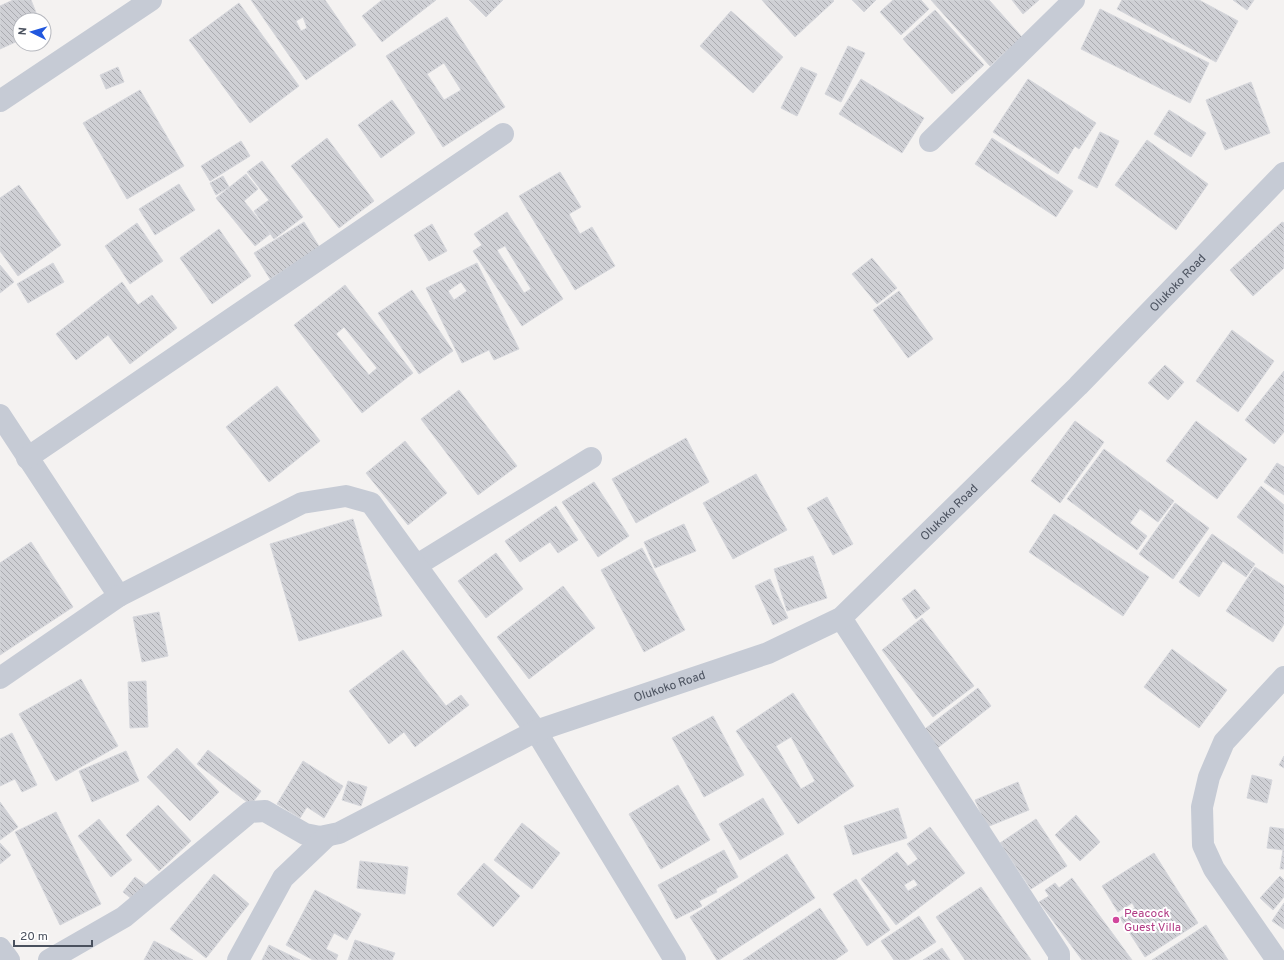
<svg xmlns="http://www.w3.org/2000/svg" width="1284" height="960" font-family="Overpass,sans-serif">
  <defs>
    <pattern id="building-back-hatch" width="6" height="6" patternUnits="userSpaceOnUse"><rect width="6" height="6" fill="#cfd0d5"/><path d="M-1 5l2 2M0 0l6 6M5-1l2 2" fill="none" stroke="#aaabb0"/></pattern>
  </defs>
  <rect width="100%" height="100%" fill="#f4f2f1"/>
  <g fill="url(#building-back-hatch)" stroke="#d6d7dc" fill-rule="evenodd">
    <polygon points="13,0 31,0 39,20 20,20 20,40 0,49 0,6"/>
    <path d="M251 0H325L356 45 306 80ZM303 17 307 28 301 31 296 21Z"/>
    <polygon points="382,0 436,0 382,42 362,16"/>
    <polygon points="469,0 503,0 486,17"/>
    <polygon points="762,0 833,0 834,1 795,37"/>
    <polygon points="852,0 876,0 864,12"/>
    <polygon points="893,0 921,0 929,9 901,35 880,12"/>
    <polygon points="931,0 989,0 1022,37 990,66"/>
    <polygon points="1012,0 1039,0 1023,14"/>
    <polygon points="1122,0 1199,0 1238,21 1216,62 1117,9"/>
    <polygon points="1233,0 1254,0 1247,10"/>
    <polygon points="239,3 299,86 250,123 189,40"/>
    <polygon points="1100,9 1209,63 1190,103 1081,49"/>
    <polygon points="935,10 984,65 952,94 903,39"/>
    <polygon points="731,11 783,57 753,93 700,46"/>
    <path d="M447 17 505 107 443 147 386 56ZM444 63 461 90 444 100 427 74Z"/>
    <polygon points="848,46 865,53 841,102 825,94"/>
    <polygon points="118,67 124,82 106,89 100,75"/>
    <polygon points="801,67 817,74 797,116 781,108"/>
    <polygon points="861,79 924,118 902,153 839,114"/>
    <polygon points="1028,79 1096,123 1079,149 1075,146 1058,174 993,132"/>
    <polygon points="1251,82 1270,133 1225,150 1206,100"/>
    <polygon points="140,90 184,166 127,199 83,123"/>
    <polygon points="392,100 415,133 381,158 358,125"/>
    <polygon points="1169,110 1206,133 1191,157 1154,134"/>
    <polygon points="1100,132 1119,141 1097,188 1078,178"/>
    <polygon points="327,138 374,201 339,228 291,166"/>
    <polygon points="992,138 1073,191 1056,217 975,164"/>
    <polygon points="1147,140 1208,184 1176,230 1115,185"/>
    <polygon points="241,141 250,156 210,181 201,166"/>
    <polygon points="262,161 303,217 274,239 254,211 269,200 247,172"/>
    <polygon points="560,172 581,207 569,214 580,234 592,227 615,266 575,290 519,196"/>
    <polygon points="246,174 258,189 244,201 270,234 255,246 216,198"/>
    <polygon points="223,176 229,187 216,195 210,183"/>
    <polygon points="179,184 195,210 155,235 139,209"/>
    <polygon points="19,185 61,245 18,276 0,251 0,198"/>
    <path d="M507 212 563 299 522 326 473 251 482 245 474 234ZM505 246 531 289 524 293 497 250Z"/>
    <polygon points="304,222 320,248 270,279 254,253"/>
    <polygon points="1282,222 1284,223 1284,268 1253,296 1230,270"/>
    <polygon points="137,223 163,261 130,284 105,246"/>
    <polygon points="432,224 447,251 429,261 414,235"/>
    <polygon points="219,229 251,276 212,304 180,258"/>
    <polygon points="872,258 897,288 877,304 852,274"/>
    <polygon points="53,263 64,282 28,303 17,284"/>
    <path d="M477 263 519 349 494 360 489 350 462 363 426 288ZM461 282 467 291 454 300 448 291Z"/>
    <polygon points="0,265 14,282 0,293"/>
    <polygon points="122,282 138,305 152,295 177,328 130,364 108,335 76,360 56,334"/>
    <path d="M345 285 413 373 362 413 294 325ZM344 327 377 368 369 375 336 334Z"/>
    <polygon points="412,290 453,351 419,374 378,313"/>
    <polygon points="899,291 933,339 908,358 873,310"/>
    <polygon points="1232,330 1274,361 1238,412 1196,381"/>
    <polygon points="1165,365 1184,382 1168,400 1148,383"/>
    <polygon points="1284,371 1284,432 1274,444 1245,420"/>
    <polygon points="277,386 320,441 269,482 226,427"/>
    <polygon points="459,390 517,466 478,495 421,419"/>
    <polygon points="1075,421 1104,442 1060,503 1031,481"/>
    <polygon points="1196,421 1247,459 1217,499 1166,461"/>
    <polygon points="686,438 709,482 636,523 612,479"/>
    <polygon points="405,441 447,493 408,525 366,473"/>
    <polygon points="1104,449 1174,501 1158,522 1140,509 1130,523 1147,536 1137,550 1067,499"/>
    <polygon points="1277,463 1284,467 1284,495 1264,482"/>
    <polygon points="756,474 787,530 733,559 703,503"/>
    <polygon points="594,482 629,536 598,557 562,502"/>
    <polygon points="1261,486 1284,505 1283,554 1237,517"/>
    <polygon points="827,497 853,544 833,555 807,508"/>
    <polygon points="1175,503 1209,528 1173,579 1139,554"/>
    <polygon points="556,506 578,540 558,553 550,542 520,562 505,541"/>
    <polygon points="1054,514 1149,577 1123,616 1029,552"/>
    <polygon points="353,519 382,616 299,641 270,544"/>
    <polygon points="684,524 696,551 655,568 644,542"/>
    <polygon points="1212,534 1255,564 1246,577 1223,561 1199,597 1179,582"/>
    <polygon points="31,542 73,607 0,655 0,563"/>
    <polygon points="642,548 685,630 644,652 601,570"/>
    <polygon points="496,553 523,589 486,618 458,581"/>
    <polygon points="813,556 827,598 787,611 774,569"/>
    <polygon points="1255,567 1284,586 1284,624 1273,642 1226,611"/>
    <polygon points="770,579 788,618 773,625 755,586"/>
    <polygon points="563,586 595,628 529,679 497,637"/>
    <polygon points="915,589 930,608 916,619 902,599"/>
    <polygon points="159,612 168,656 142,662 133,617"/>
    <polygon points="922,618 974,686 933,717 882,650"/>
    <polygon points="1172,649 1227,690 1199,728 1144,687"/>
    <polygon points="403,650 446,706 461,695 469,705 415,747 404,732 389,744 349,691"/>
    <polygon points="81,679 118,746 56,781 19,714"/>
    <polygon points="146,681 148,727 130,728 128,682"/>
    <polygon points="978,688 991,706 935,750 921,732"/>
    <path d="M793 693 854 786 798 824 736 731ZM791 737 815 781 801 789 776 746Z"/>
    <polygon points="713,716 744,775 704,797 672,738"/>
    <polygon points="12,733 37,785 22,792 15,779 0,786 0,739"/>
    <polygon points="177,748 219,792 190,821 147,777"/>
    <polygon points="208,750 261,791 251,805 197,764"/>
    <polygon points="126,751 139,781 92,802 79,771"/>
    <polygon points="1284,756 1284,768 1279,765"/>
    <polygon points="303,761 343,786 324,818 307,807 300,818 277,804"/>
    <polygon points="1252,775 1272,780 1267,803 1247,798"/>
    <polygon points="348,781 367,787 361,806 342,800"/>
    <polygon points="1018,782 1029,810 987,827 975,800"/>
    <polygon points="678,785 710,840 661,869 629,814"/>
    <polygon points="763,798 784,834 740,860 719,824"/>
    <polygon points="0,802 18,827 0,840"/>
    <polygon points="158,805 191,841 159,871 126,835"/>
    <polygon points="898,808 907,838 853,855 844,826"/>
    <polygon points="56,812 101,904 60,925 15,832"/>
    <polygon points="1076,815 1100,842 1080,861 1055,835"/>
    <polygon points="99,819 132,860 111,877 78,836"/>
    <polygon points="1036,819 1067,866 1031,889 1000,843"/>
    <polygon points="522,823 560,853 532,889 494,860"/>
    <path d="M930 827 965 873 896 925 861 879 897 852 908 866 918 859 907 844ZM914 879 918 885 908 891 904 885Z"/>
    <polygon points="1270,827 1284,829 1284,869 1280,869 1283,850 1267,848"/>
    <polygon points="0,843 11,855 0,864"/>
    <polygon points="724,850 738,877 716,889 717,892 699,901 702,906 676,919 658,885"/>
    <polygon points="1154,853 1198,923 1145,957 1120,918 1135,908 1132,903 1118,912 1102,886"/>
    <polygon points="787,854 815,898 719,960 717,960 690,917"/>
    <polygon points="360,861 408,867 405,894 357,888"/>
    <polygon points="484,863 520,896 493,927 457,894"/>
    <polygon points="214,874 249,904 206,958 170,929"/>
    <polygon points="1280,876 1284,880 1284,897 1273,910 1260,898"/>
    <polygon points="135,877 149,887 137,903 123,892"/>
    <polygon points="1072,878 1132,960 1082,960 1039,902 1049,896 1045,890 1055,883 1059,888"/>
    <polygon points="856,879 890,930 867,946 833,894"/>
    <polygon points="981,887 1031,960 965,960 936,917"/>
    <polygon points="315,890 361,914 347,940 334,933 326,949 338,955 336,960 313,960 286,945"/>
    <polygon points="1284,903 1284,929 1272,921"/>
    <polygon points="820,908 848,951 835,960 743,960"/>
    <polygon points="919,916 936,942 908,960 894,960 881,941"/>
    <polygon points="1206,925 1228,960 1152,960"/>
    <polygon points="355,940 395,953 392,960 348,960"/>
    <polygon points="154,941 193,960 144,960"/>
    <polygon points="269,945 300,960 262,960"/>
    <polygon points="942,948 950,960 923,960"/>
  </g>
  <g fill="none" stroke-linecap="round" stroke-linejoin="round">
    <g stroke="#c6cbd5" stroke-width="22">
      <polyline points="0,101 151,0"/>
      <polyline points="930,141 1074,0"/>
      <polyline points="0,415 119,596"/>
      <polyline points="27,458 503,134"/>
      <polyline points="417,565 591,458"/>
      <polyline points="841,618 1059,954 1059,960"/>
      <polyline points="0,678 119,596 302,503 346,496 371,503 536,731 675,960"/>
      <polyline points="0,948 9,960"/>
      <path id="s1" d="M49 960 124 917 250 812 265 811 305 834 320 837 339 833 536 731 768 653 841 618 1078 386 1284 173"/>
      <polyline points="238,960 283,878 327,836"/>
      <polyline points="1277,960 1214,869 1203,845 1202,807 1209,777 1224,742 1284,677"/>
    </g>
  </g>
  <circle fill="#d1479c" stroke="#fff" stroke-width="1.5" cx="1116" cy="920" r="4"/>
  <g text-anchor="middle" stroke-width="4" stroke-linejoin="round" paint-order="stroke">
    <g font-size="12" fill="#4a515e" stroke="#fff">
      <text dy="4" stroke="none"><textPath href="#s1" startOffset="1369">Olukoko Road</textPath></text>
      <text dy="4" stroke="none"><textPath href="#s1" startOffset="1045">Olukoko Road</textPath></text>
      <text dy="4" stroke="none"><textPath href="#s1" startOffset="709">Olukoko Road</textPath></text>
    </g>
    <g font-size="12" fill="#b23c85" stroke="#fff" text-anchor="start">
      <text x="1124" y="917">Peacock<tspan x="1124" dy="14">Guest Villa</tspan></text>
    </g>
  </g>
  <g transform="translate(32 32) rotate(275)"><circle r="19" fill="#ffffff" stroke="#b7b9bf"/>
  <path d="M0-3L7 15L0 10L-7 15Z" fill="#2157de"/>
  <text y="-6" font-size="11" font-weight="bold" text-anchor="middle" fill="#4a515e">N</text>
  </g>
  <path d="M14 940v6h78v-6" fill="none" stroke="#4a515e" stroke-width="2"/>
  <text x="20" y="940" font-size="12" fill="#4a515e" stroke="#ffffff" stroke-width="3" paint-order="stroke">20 m</text>
</svg>
